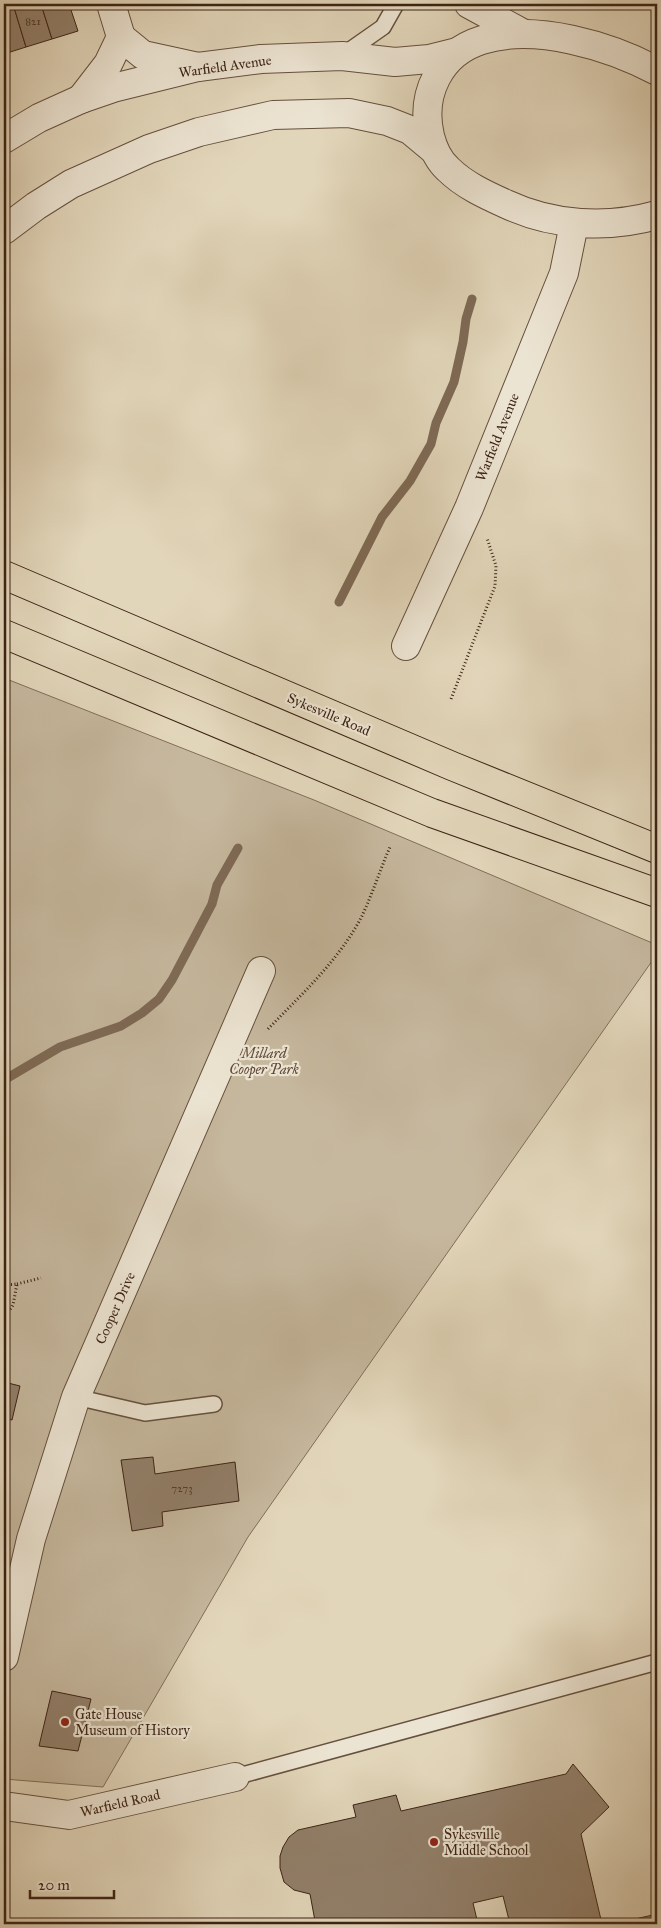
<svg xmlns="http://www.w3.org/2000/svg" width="661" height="1928" font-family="'IM FELL Great Primer',serif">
  <rect width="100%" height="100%" fill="#e2d6ba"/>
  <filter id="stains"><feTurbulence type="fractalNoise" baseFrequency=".004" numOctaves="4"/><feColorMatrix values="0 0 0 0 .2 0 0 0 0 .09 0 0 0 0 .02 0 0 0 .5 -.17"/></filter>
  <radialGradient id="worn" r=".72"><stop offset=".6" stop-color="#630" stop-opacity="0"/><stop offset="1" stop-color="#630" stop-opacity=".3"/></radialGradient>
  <polygon fill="#c6b89e" stroke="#816e5a" points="4,678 314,800 657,945 657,954 248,1537 103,1787 4,1779"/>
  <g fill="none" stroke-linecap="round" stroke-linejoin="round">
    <g stroke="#7e6a56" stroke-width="9">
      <polyline points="339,602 382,517 410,481 431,444 436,423 454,382 463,342 466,319 472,299"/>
      <polyline points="4,1080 60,1047 121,1026 142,1013 159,999 172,980 212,904 217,885 238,848"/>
    </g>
  </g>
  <g fill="#92806b" stroke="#3c2315">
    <polygon points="4,4 13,4 26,47 4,54"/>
    <polygon points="13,4 41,4 52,39 26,47"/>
    <polygon points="41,4 69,4 78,31 52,39"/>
    <polygon points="4,1382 20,1386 12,1420 4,1418"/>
    <polygon points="153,1457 155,1474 235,1462 239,1501 162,1512 163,1526 132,1531 121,1460"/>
    <polygon points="52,1691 91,1699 78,1751 39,1746"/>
    <polygon points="573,1764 609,1807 581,1834 602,1924 510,1924 503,1896 473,1903 478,1924 302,1924 315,1921 310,1894 294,1890 284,1882 280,1868 280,1856 283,1847 289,1837 298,1830 356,1817 353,1805 396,1795 401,1811 566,1774"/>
    <polygon points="657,1914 657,1924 613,1924"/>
  </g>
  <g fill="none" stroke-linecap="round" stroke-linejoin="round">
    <g stroke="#66503e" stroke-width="18">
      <g id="service">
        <polyline points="343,55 383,27 396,4"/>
        <polyline points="76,1397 145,1413 214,1404"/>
        <polyline points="235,1777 657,1662"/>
      </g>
    </g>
    <g stroke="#66503e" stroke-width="30">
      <g id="minor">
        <polyline points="111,4 121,37 143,55 198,67"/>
        <polyline points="469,4 524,34"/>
        <polyline points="81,99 108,64 121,37"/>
        <polyline points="406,646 469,508 564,273 574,224"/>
        <polyline points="4,1657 31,1539 76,1397 261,971"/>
        <polyline points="4,1806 69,1815 235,1777"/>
      </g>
    </g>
    <g stroke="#66503e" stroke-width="30">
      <g id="tertiary">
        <path d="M657 71C610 46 535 23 482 40 440 53 420 94 430 136 433 148 438 160 448 169 464 185 486 195 506 204 553 226 607 229 657 215"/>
        <polyline points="4,139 39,118 81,99 113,88 198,67 261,59 342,56 395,62 429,59 457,52"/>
        <polyline points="4,230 36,206 71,184 149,149 199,132 273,115 349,113 387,121 410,130 434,150"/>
      </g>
    </g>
    <g stroke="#3c2315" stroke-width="30">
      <g id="primary">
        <polyline points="4,575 452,766 657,849"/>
        <polyline points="4,634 432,813 657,893"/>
      </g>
    </g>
    <g stroke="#3c2315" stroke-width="3" stroke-dasharray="1 2.5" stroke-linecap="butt">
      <polyline points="451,699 495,586 496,566 487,538"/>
      <path d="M268 1029C302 994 338 961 361 918 372 895 380 870 390 847"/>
      <polyline points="17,1284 41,1278"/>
      <polyline points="4,1285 17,1284 13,1305 4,1319"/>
    </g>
    <use href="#service" stroke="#ece4d2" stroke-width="15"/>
    <use href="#minor" stroke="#ece4d2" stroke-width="28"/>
    <use href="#tertiary" stroke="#ece4d2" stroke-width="28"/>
    <use href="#primary" stroke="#e2d6ba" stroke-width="28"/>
  </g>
  <g fill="#8f2418" stroke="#ece4d2" stroke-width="2">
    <circle cx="65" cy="1722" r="5"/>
    <circle cx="434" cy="1842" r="5"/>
  </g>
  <g text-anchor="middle" stroke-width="4.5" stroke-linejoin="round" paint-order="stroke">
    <g font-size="11" fill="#523a2a">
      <text x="33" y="25">821</text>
      <text x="182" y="1492">7273</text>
    </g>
    <g font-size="14" fill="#3c2315" stroke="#ece4d2">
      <text transform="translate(225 66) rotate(-8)" y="5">Warfield Avenue</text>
      <text transform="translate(497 437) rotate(-68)" y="5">Warfield Avenue</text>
      <text transform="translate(329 714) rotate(23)" y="5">Sykesville Road</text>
      <text transform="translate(115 1308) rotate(-66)" y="5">Cooper Drive</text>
      <text transform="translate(120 1803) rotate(-13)" y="5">Warfield Road</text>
    </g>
    <g font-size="14" font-style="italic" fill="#5e4837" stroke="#ece4d2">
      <text x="264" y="1058">Millard<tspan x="264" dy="16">Cooper Park</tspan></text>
    </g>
    <g font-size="14" fill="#3c2315" stroke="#ece4d2" text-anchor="start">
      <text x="75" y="1719">Gate House<tspan x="75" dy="16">Museum of History</tspan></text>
      <text x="444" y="1839">Sykesville<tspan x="444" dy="16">Middle School</tspan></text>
    </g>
  </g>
  <rect width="661" height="1928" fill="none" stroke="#e2d6ba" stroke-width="20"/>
  <rect x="5" y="5" width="651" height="1918" fill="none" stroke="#3c2315" stroke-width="2.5"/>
  <rect x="10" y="10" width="641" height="1908" fill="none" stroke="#3c2315"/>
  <path d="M30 1890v8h84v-8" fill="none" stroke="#3c2315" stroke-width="2.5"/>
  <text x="38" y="1890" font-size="15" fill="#3c2315" stroke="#ece4d2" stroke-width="4" paint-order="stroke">20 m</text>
  <rect width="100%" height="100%" filter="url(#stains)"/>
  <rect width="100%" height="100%" fill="url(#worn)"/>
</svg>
